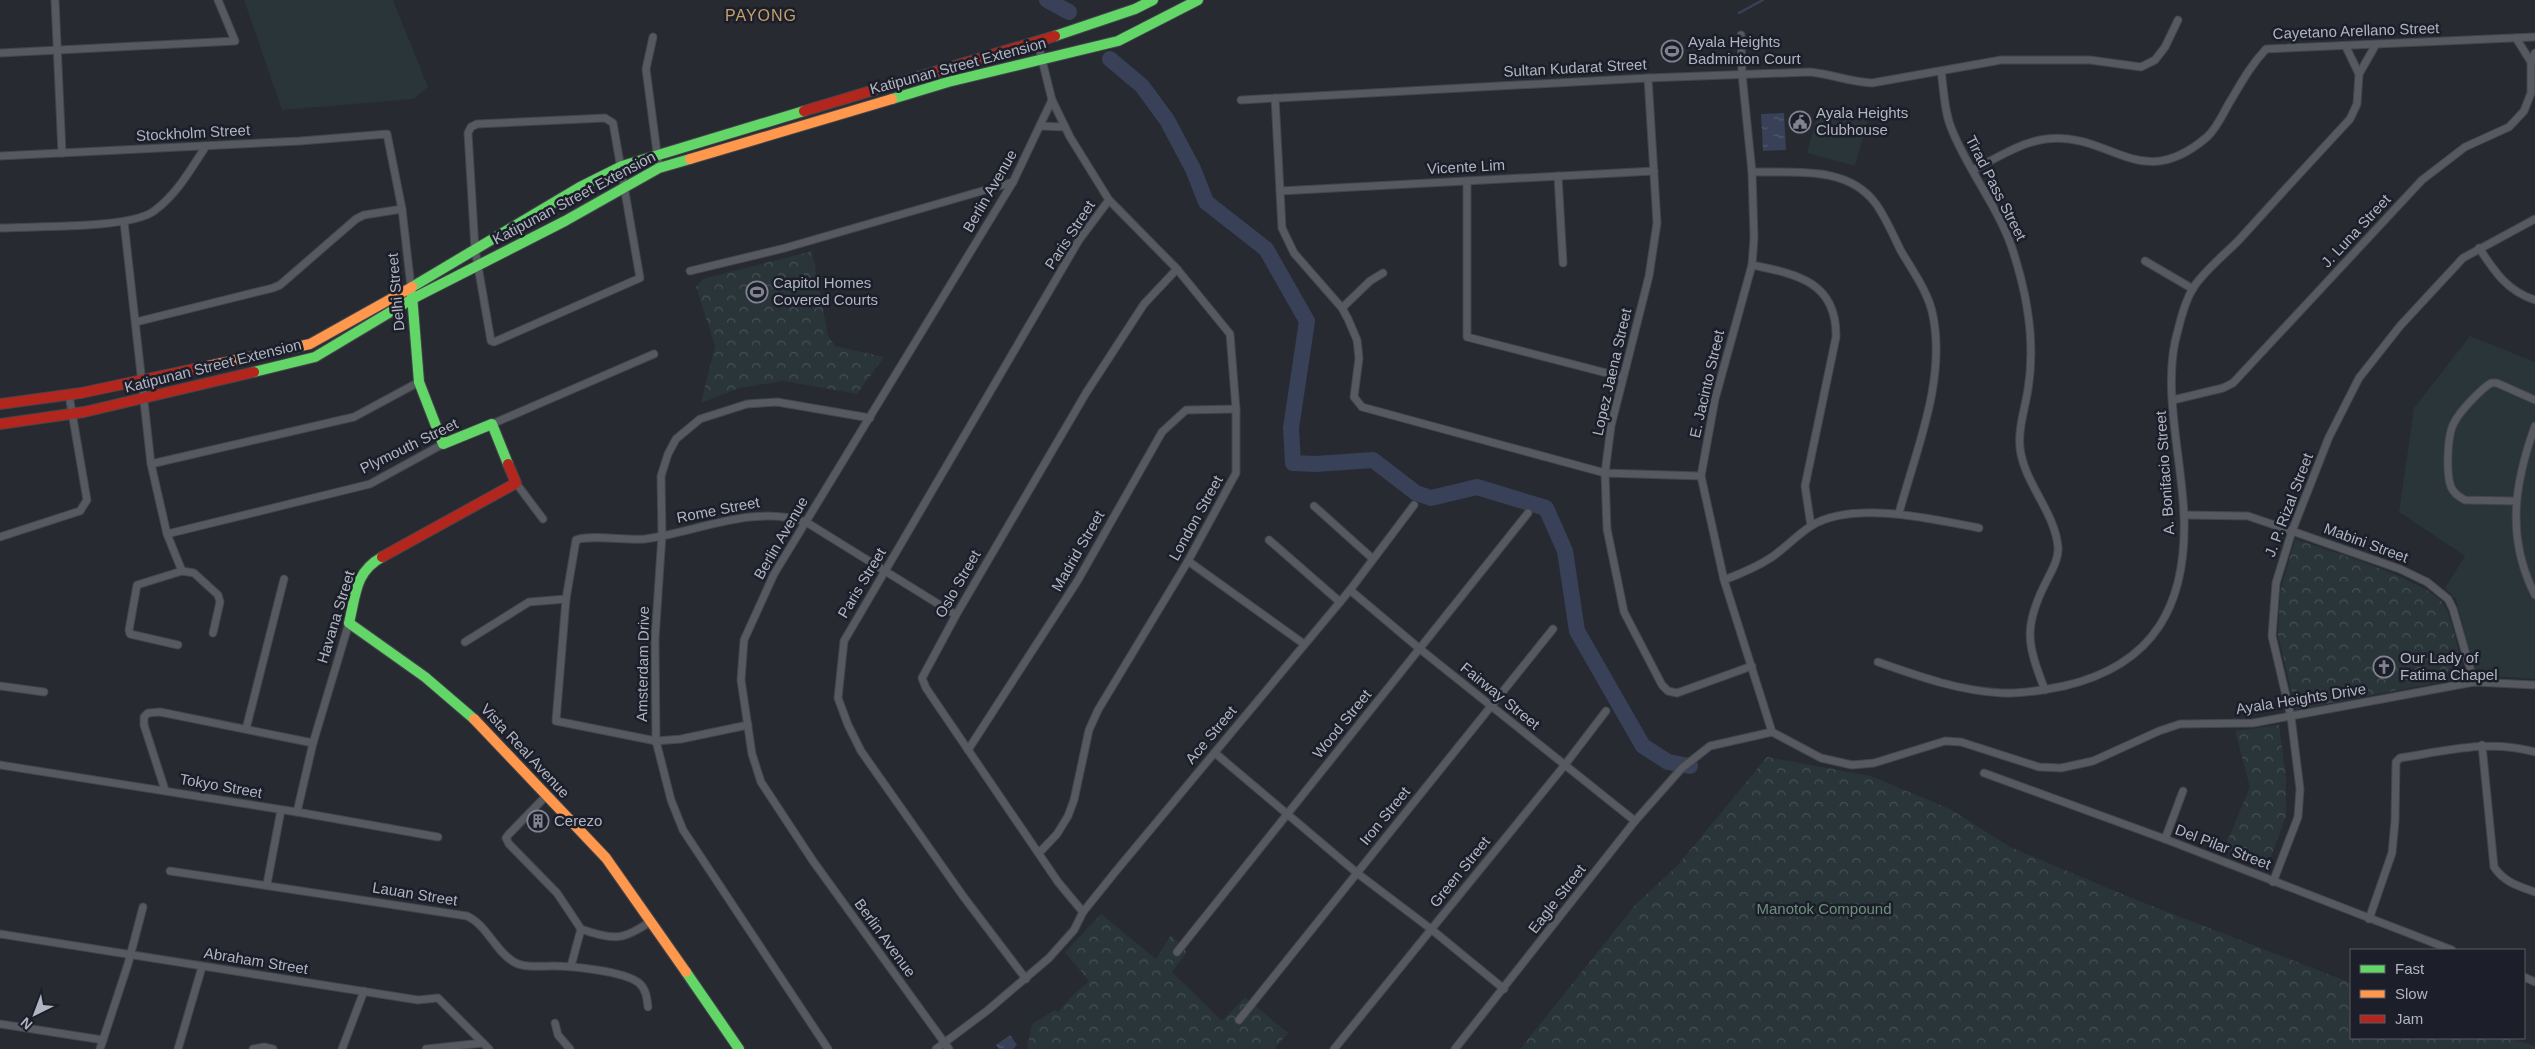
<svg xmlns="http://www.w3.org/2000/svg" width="2535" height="1049" font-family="Arial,sans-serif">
  <defs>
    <pattern id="forest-crowns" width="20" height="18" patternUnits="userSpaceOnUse" patternTransform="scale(1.25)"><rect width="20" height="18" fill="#293539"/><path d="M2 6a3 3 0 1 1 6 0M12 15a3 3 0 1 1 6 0" fill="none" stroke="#465054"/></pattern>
    <pattern id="water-ripples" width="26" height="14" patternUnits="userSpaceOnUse" patternTransform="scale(1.25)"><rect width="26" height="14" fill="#384158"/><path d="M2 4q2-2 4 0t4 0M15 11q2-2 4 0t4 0" fill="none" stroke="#525a6e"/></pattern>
  </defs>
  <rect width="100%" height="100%" fill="#272a31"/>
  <g fill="#293539">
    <polygon points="244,0 393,0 428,87 414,99 282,110"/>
    <polygon points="1820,106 1868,119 1855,166 1807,153"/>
    <polygon points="2470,336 2535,362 2535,679 2476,675 2456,599 2445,588 2465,556 2399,512 2414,408"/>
  </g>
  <g fill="url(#forest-crowns)">
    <polygon points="812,251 828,336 835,346 884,357 857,394 784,381 739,388 701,403 715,346 696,287 703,279"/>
    <path d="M2295 539C2327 550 2424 579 2443 603 2452 615 2460 660 2465 677L2296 710 2278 635 2280 592Z"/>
    <polygon points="2279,725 2286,778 2286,816 2267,867 2224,849 2250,787 2235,731"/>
    <polygon points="1767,757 1871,776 1950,809 2010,847 2134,899 2351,983 2351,1038 2510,1038 2535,1046 2535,1049 1520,1049 1636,904 1677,866"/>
    <polygon points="1101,914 1156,959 1171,935 1187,952 1172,972 1222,1021 1245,997 1288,1033 1274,1049 1027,1049 1032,1024 1055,1010 1058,1012 1074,994 1089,981 1065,952"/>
  </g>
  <g fill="url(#water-ripples)">
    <polygon points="1784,113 1786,150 1763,151 1761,114"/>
    <polygon points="1010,1035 1017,1045 1013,1049 999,1049 996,1045"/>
  </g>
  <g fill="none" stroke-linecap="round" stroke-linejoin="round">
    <polyline stroke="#384158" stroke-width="2.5" points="1739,13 1763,0"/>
    <g stroke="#384158" stroke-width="16">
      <polyline points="1047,0 1069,12"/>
      <polyline points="1110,59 1142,86 1167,120 1193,169 1206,202 1266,249 1307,321 1291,428 1293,463 1316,464 1373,460 1416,493 1431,498 1477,487 1546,508 1565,551 1577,631 1643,746 1668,762 1690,766"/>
    </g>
    <g stroke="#42454a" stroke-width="9">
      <g id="street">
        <polyline points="55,0 62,153"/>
        <polyline points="1741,35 1742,74 1752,172 1754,238 1752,265 1715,399 1701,476 1724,580 1772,732"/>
        <polyline points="653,37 646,69 659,168"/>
        <polyline points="2516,38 2531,62"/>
        <polyline points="2346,47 2359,74"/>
        <polyline points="0,53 235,41 218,0"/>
        <path d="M1941 71C1944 90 1944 112 1952 130 1968 170 1998 207 2012 248 2027 293 2036 341 2028 389 2025 409 2018 428 2020 448 2024 483 2055 512 2058 547 2059 559 2051 572 2046 582 2023 627 2027 644 2045 690"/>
        <polyline points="1648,78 1657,223 1649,276 1611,426 1605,473 1607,529 1624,612 1662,685 1668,691 1677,693 1752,666"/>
        <polyline points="1275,98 1282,228 1294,253 1342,308 1348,319 1357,340 1359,358 1354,397 1362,407 1605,473 1701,476"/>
        <path d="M1241 100 1648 78 1810 72C1831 74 1850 82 1872 83L2001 60H2090L2141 67 2155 60 2165 47 2178 20"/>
        <polygon points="605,118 613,123 640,278 494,342 491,341 475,249 468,133 471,127 477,124"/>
        <polyline points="1041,126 1065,127"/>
        <polyline points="0,156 300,141 387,134 402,209 411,287"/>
        <path d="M1973 170C1995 159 2021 142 2046 139 2112 131 2139 195 2207 137 2216 129 2222 116 2228 105 2240 85 2250 66 2266 49L2535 37"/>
        <path d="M1752 172C1794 173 1848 165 1876 204 1886 218 1893 235 1901 251 1912 270 1929 293 1933 316 1946 381 1916 450 1899 513"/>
        <polyline points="1558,176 1563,263"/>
        <polyline points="1467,181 1467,337 1622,377"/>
        <polyline points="1280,191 1654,171"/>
        <polyline points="124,222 151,464 167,534 182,571"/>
        <path d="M0 228C34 226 130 229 154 211 177 194 191 169 206 146"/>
        <path d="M2479 248C2495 272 2507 291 2535 300"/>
        <polyline points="2145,261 2193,289"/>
        <path d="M1752 265C1797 274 1837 282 1836 337L1805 486 1811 526"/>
        <polyline points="690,271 785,248 1013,182"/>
        <polyline points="1342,308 1370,281 1383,273"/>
        <polyline points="136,322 273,288 280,285 356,219 364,215 402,209"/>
        <polyline points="2173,400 2223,388 2233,383 2422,180 2465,147 2509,127 2524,111 2531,93 2531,62 2535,53"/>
        <polyline points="492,424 654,354"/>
        <path d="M2535 426C2514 484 2506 538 2535 595"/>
        <polyline points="151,464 354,417 419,382"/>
        <polyline points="516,483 543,519"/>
        <path d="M2515 501 2465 500C2459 497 2454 494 2451 487 2446 474 2447 435 2454 423 2459 412 2481 389 2491 383H2497L2535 400"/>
        <polyline points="1314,506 1373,559"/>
        <polyline points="2184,515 2248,516 2292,531 2400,569 2427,582 2448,599 2453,609 2474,682"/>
        <polyline points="167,534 370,484 443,444"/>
        <polyline points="0,537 80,511 87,500 69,395"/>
        <polyline points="1269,540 1340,602"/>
        <polyline points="1188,561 1304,644"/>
        <path d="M1724 580C1740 574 1757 567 1772 557 1785 548 1797 535 1811 526 1853 500 1932 519 1979 528"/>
        <polyline points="1350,590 1420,649 1635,821"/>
        <polyline points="465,642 529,602 566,599"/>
        <polyline points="178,645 130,634 129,630 137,585 182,571 194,573 218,595 220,602 213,633"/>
        <path d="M1878 662C1918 676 1959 691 2002 693 2023 694 2044 690 2064 686 2155 665 2187 604 2184 516 2182 458 2161 385 2178 330 2181 317 2186 300 2193 288 2204 271 2224 255 2239 240 2276 199 2313 159 2350 119L2357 104 2359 74 2375 46"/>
        <polyline points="0,686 44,692"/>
        <path d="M748 725 681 739 656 741 556 721 566 599 576 540C591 534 627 541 645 539 698 532 752 504 806 522L956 615"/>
        <polyline points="246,729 284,579"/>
        <path d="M2482 745 2494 867C2504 882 2518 886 2535 892"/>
        <polyline points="968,750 1078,580 1162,432 1186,410 1236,409"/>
        <polyline points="1215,753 1357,873 1431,929 1504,989"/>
        <polyline points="0,765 297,812 438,837"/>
        <polyline points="1984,773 2165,839 2452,950"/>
        <polyline points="165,790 144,725 144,717 148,713 160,712 313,743"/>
        <path d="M546 796 509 834 506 838 509 844 557 893 581 929C614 941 624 940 651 921"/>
        <polyline points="297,812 313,743 349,623"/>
        <polyline points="2165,839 2183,791"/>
        <polyline points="1039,853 1057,834 1068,816 1074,800 1089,730 1098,710 1188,561 1236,473 1236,409 1230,334 1177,269 1109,200 1070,137 1052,100"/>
        <path d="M170 871 467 916C487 925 495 951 514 962 524 968 540 966 552 966 571 966 624 971 639 983 646 989 647 998 648 1007"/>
        <polyline points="2273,882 2298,817 2300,789 2291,717 2272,636 2276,583 2292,531 2329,437 2359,378 2400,326 2463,258 2535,219"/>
        <polyline points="267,884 281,810"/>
        <polyline points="1083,912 1058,882 926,688 922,678 956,615 1086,393 1144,304 1177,269"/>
        <path d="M2369 919 2392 853 2395 821 2396 762 2400 758C2445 751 2490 739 2535 752"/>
        <polyline points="0,934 418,1000 438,998 489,1049"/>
        <polyline points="1177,952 1528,513"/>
        <polyline points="571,966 581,929"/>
        <polyline points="2524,977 2535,982"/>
        <polyline points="1026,979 963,896 861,751 848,725 838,698 844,641 1079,240 1109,200"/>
        <polyline points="1239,1020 1553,629"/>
        <polyline points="555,1023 558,1035 570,1049"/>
        <polyline points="0,1024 103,1040"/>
        <polyline points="100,1049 128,964 143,907"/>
        <polyline points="178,1049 202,967"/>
        <polyline points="253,1049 264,1047 273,1049"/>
        <polyline points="342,1049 364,991"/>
        <polyline points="426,1049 483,1043"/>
        <polyline points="828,1049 683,830 671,800 656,741 655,639 662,535 661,476 668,454 676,439 700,419 747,404 777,402 870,418"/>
        <polyline points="936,1049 988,1010 1049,958 1074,930 1083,912 1116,871 1350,590 1414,505"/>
        <polyline points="949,1049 813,861 761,782 752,754 741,680 744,640 774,574 1013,182 1052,100 1037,40"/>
        <polyline points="1334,1049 1564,766 1606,711"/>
        <polyline points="1455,1049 1635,821 1682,768 1710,746 1772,732 1821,758 1852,765 1874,763 1945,741 1961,742 2039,767 2061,768 2093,761 2159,731 2180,724 2253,723 2474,682 2535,685"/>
      </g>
    </g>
    <g stroke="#42454a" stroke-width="12">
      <g id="fast">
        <polyline points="1055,36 1135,9 1153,0"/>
        <polyline points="892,99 948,82 1118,41 1198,0"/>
        <polyline points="412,287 580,187 622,166 804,111"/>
        <polyline points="412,295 419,382 443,444 492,424 508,464"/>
        <polyline points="254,372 315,357 412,299 565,221 659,168 690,159"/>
        <path d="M382 557C355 572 356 594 349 623L425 677 474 719"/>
        <polyline points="686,972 739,1049"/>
      </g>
    </g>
    <g stroke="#42454a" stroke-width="12">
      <g id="slow">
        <polyline points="690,159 892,99"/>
        <polyline points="208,366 310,344 412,287"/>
        <polyline points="474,719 606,858 686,972"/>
      </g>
    </g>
    <g stroke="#42454a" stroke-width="12">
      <g id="jam">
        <polyline points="804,111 1055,36"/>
        <polyline points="0,404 81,393 208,366"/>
        <polyline points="0,424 84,412 254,372"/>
        <polyline points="382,557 516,483 508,464"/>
      </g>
    </g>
    <use href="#street" stroke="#565960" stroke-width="7"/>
    <use href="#fast" stroke="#63d668" stroke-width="10"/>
    <use href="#slow" stroke="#ff974d" stroke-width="10"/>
    <use href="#jam" stroke="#b3261e" stroke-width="10"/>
  </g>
  <defs>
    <g id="stadium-ring" transform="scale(1.125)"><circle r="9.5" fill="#1c1f2a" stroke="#81848f" stroke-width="1.5"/><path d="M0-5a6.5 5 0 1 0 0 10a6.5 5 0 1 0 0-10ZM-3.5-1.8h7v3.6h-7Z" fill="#81848f"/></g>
    <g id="civic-ring" transform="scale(1.125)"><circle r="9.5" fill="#1c1f2a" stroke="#81848f" stroke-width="1.5"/><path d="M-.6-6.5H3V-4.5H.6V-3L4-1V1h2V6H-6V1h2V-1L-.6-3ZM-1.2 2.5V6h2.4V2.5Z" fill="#81848f"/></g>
    <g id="church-ring" transform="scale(1.125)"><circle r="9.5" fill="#1c1f2a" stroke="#81848f" stroke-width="1.5"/><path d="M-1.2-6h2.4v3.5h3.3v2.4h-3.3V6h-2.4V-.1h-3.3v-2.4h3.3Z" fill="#81848f"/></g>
    <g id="building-ring" transform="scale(1.125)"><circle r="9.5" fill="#1c1f2a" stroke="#81848f" stroke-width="1.5"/><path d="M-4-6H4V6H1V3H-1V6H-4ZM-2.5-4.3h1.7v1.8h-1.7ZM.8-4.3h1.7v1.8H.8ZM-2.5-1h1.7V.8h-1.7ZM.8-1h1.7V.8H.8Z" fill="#81848f"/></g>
  </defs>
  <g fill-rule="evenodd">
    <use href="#stadium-ring" x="1672" y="51"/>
    <use href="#civic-ring" x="1800" y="122"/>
    <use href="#stadium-ring" x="757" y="292"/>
    <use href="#church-ring" x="2384" y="667"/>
    <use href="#building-ring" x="538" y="821"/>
  </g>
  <g text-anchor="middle" stroke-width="5" stroke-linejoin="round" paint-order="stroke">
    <g font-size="15" fill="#b1b5c2" stroke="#1c1f2a">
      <text transform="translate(2356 31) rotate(-2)" y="5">Cayetano Arellano Street</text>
      <text transform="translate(958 66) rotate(-15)" y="5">Katipunan Street Extension</text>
      <text transform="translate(1575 68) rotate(-3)" y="5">Sultan Kudarat Street</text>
      <text transform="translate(193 133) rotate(-3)" y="5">Stockholm Street</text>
      <text transform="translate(1466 167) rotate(-3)" y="5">Vicente Lim</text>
      <text transform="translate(1996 188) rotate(63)" y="5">Tirad Pass Street</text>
      <text transform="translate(990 191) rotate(-60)" y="5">Berlin Avenue</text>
      <text transform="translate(574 198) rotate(-28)" y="5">Katipunan Street Extension</text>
      <text transform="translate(2356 231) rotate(-47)" y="5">J. Luna Street</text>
      <text transform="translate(1070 235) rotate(-57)" y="5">Paris Street</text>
      <text transform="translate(396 292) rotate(-95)" y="5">Delhi Street</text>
      <text transform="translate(213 366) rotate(-14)" y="5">Katipunan Street Extension</text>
      <text transform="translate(1612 372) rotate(-77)" y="5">Lopez Jaena Street</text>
      <text transform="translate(1707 384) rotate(-77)" y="5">E. Jacinto Street</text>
      <text transform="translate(409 446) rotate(-26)" y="5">Plymouth Street</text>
      <text transform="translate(2165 473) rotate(-94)" y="5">A. Bonifacio Street</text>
      <text transform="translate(2289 505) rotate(-69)" y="5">J. P. Rizal Street</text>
      <text transform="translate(718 510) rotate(-11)" y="5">Rome Street</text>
      <text transform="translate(1196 518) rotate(-61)" y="5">London Street</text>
      <text transform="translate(781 538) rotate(-60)" y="5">Berlin Avenue</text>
      <text transform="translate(2366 543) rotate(20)" y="5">Mabini Street</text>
      <text transform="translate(1078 551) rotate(-60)" y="5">Madrid Street</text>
      <text transform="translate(862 583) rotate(-59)" y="5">Paris Street</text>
      <text transform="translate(958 584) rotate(-60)" y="5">Oslo Street</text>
      <text transform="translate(336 617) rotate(-73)" y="5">Havana Street</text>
      <text transform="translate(643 664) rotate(-89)" y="5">Amsterdam Drive</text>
      <text transform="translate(1500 696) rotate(39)" y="5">Fairway Street</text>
      <text transform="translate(2301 699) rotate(-9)" y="5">Ayala Heights Drive</text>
      <text transform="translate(1342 724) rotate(-51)" y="5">Wood Street</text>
      <text transform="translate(1211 735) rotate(-50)" y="5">Ace Street</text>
      <text transform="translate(525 751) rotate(47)" y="5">Vista Real Avenue</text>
      <text transform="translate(221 786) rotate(10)" y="5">Tokyo Street</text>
      <text transform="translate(1385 816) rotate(-51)" y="5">Iron Street</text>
      <text transform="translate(2223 847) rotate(21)" y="5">Del Pilar Street</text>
      <text transform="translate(1460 872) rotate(-51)" y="5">Green Street</text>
      <text transform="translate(415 894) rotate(9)" y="5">Lauan Street</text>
      <text transform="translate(1557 899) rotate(-52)" y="5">Eagle Street</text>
      <text transform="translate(885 938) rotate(54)" y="5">Berlin Avenue</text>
      <text transform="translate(256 961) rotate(9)" y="5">Abraham Street</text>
    </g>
    <g font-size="15" fill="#b1b5c2" stroke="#1c1f2a" text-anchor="start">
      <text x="1688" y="47">Ayala Heights<tspan x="1688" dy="17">Badminton Court</tspan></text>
      <text x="1816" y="118">Ayala Heights<tspan x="1816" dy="17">Clubhouse</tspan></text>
      <text x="773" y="288">Capitol Homes<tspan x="773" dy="17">Covered Courts</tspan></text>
      <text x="2400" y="663">Our Lady of<tspan x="2400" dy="17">Fatima Chapel</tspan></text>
      <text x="554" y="826">Cerezo</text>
    </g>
    <g font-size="15" fill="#6c907a" stroke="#1c1f2a">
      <text x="1824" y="914">Manotok Compound</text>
    </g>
    <g font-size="16" letter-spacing="1" fill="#c4a06a" stroke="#1c1f2a">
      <text x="761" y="21">PAYONG</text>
    </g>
  </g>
  <rect x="2350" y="949" width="175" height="90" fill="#1c1f2a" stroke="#585b67"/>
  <rect x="2360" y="965" width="25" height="8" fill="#63d668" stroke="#585b67"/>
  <text x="2395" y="974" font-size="15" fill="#b1b5c2">Fast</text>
  <rect x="2360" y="990" width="25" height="8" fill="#ff974d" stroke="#585b67"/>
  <text x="2395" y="999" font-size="15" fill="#b1b5c2">Slow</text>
  <rect x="2360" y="1015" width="25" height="8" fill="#b3261e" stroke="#585b67"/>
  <text x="2395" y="1024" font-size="15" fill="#b1b5c2">Jam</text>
  <g transform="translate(35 1014) rotate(222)" stroke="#1c1f2a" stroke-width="4" paint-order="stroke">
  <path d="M0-4L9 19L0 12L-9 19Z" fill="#b1b5c2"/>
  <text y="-8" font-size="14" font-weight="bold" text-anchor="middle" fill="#b1b5c2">N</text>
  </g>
</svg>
